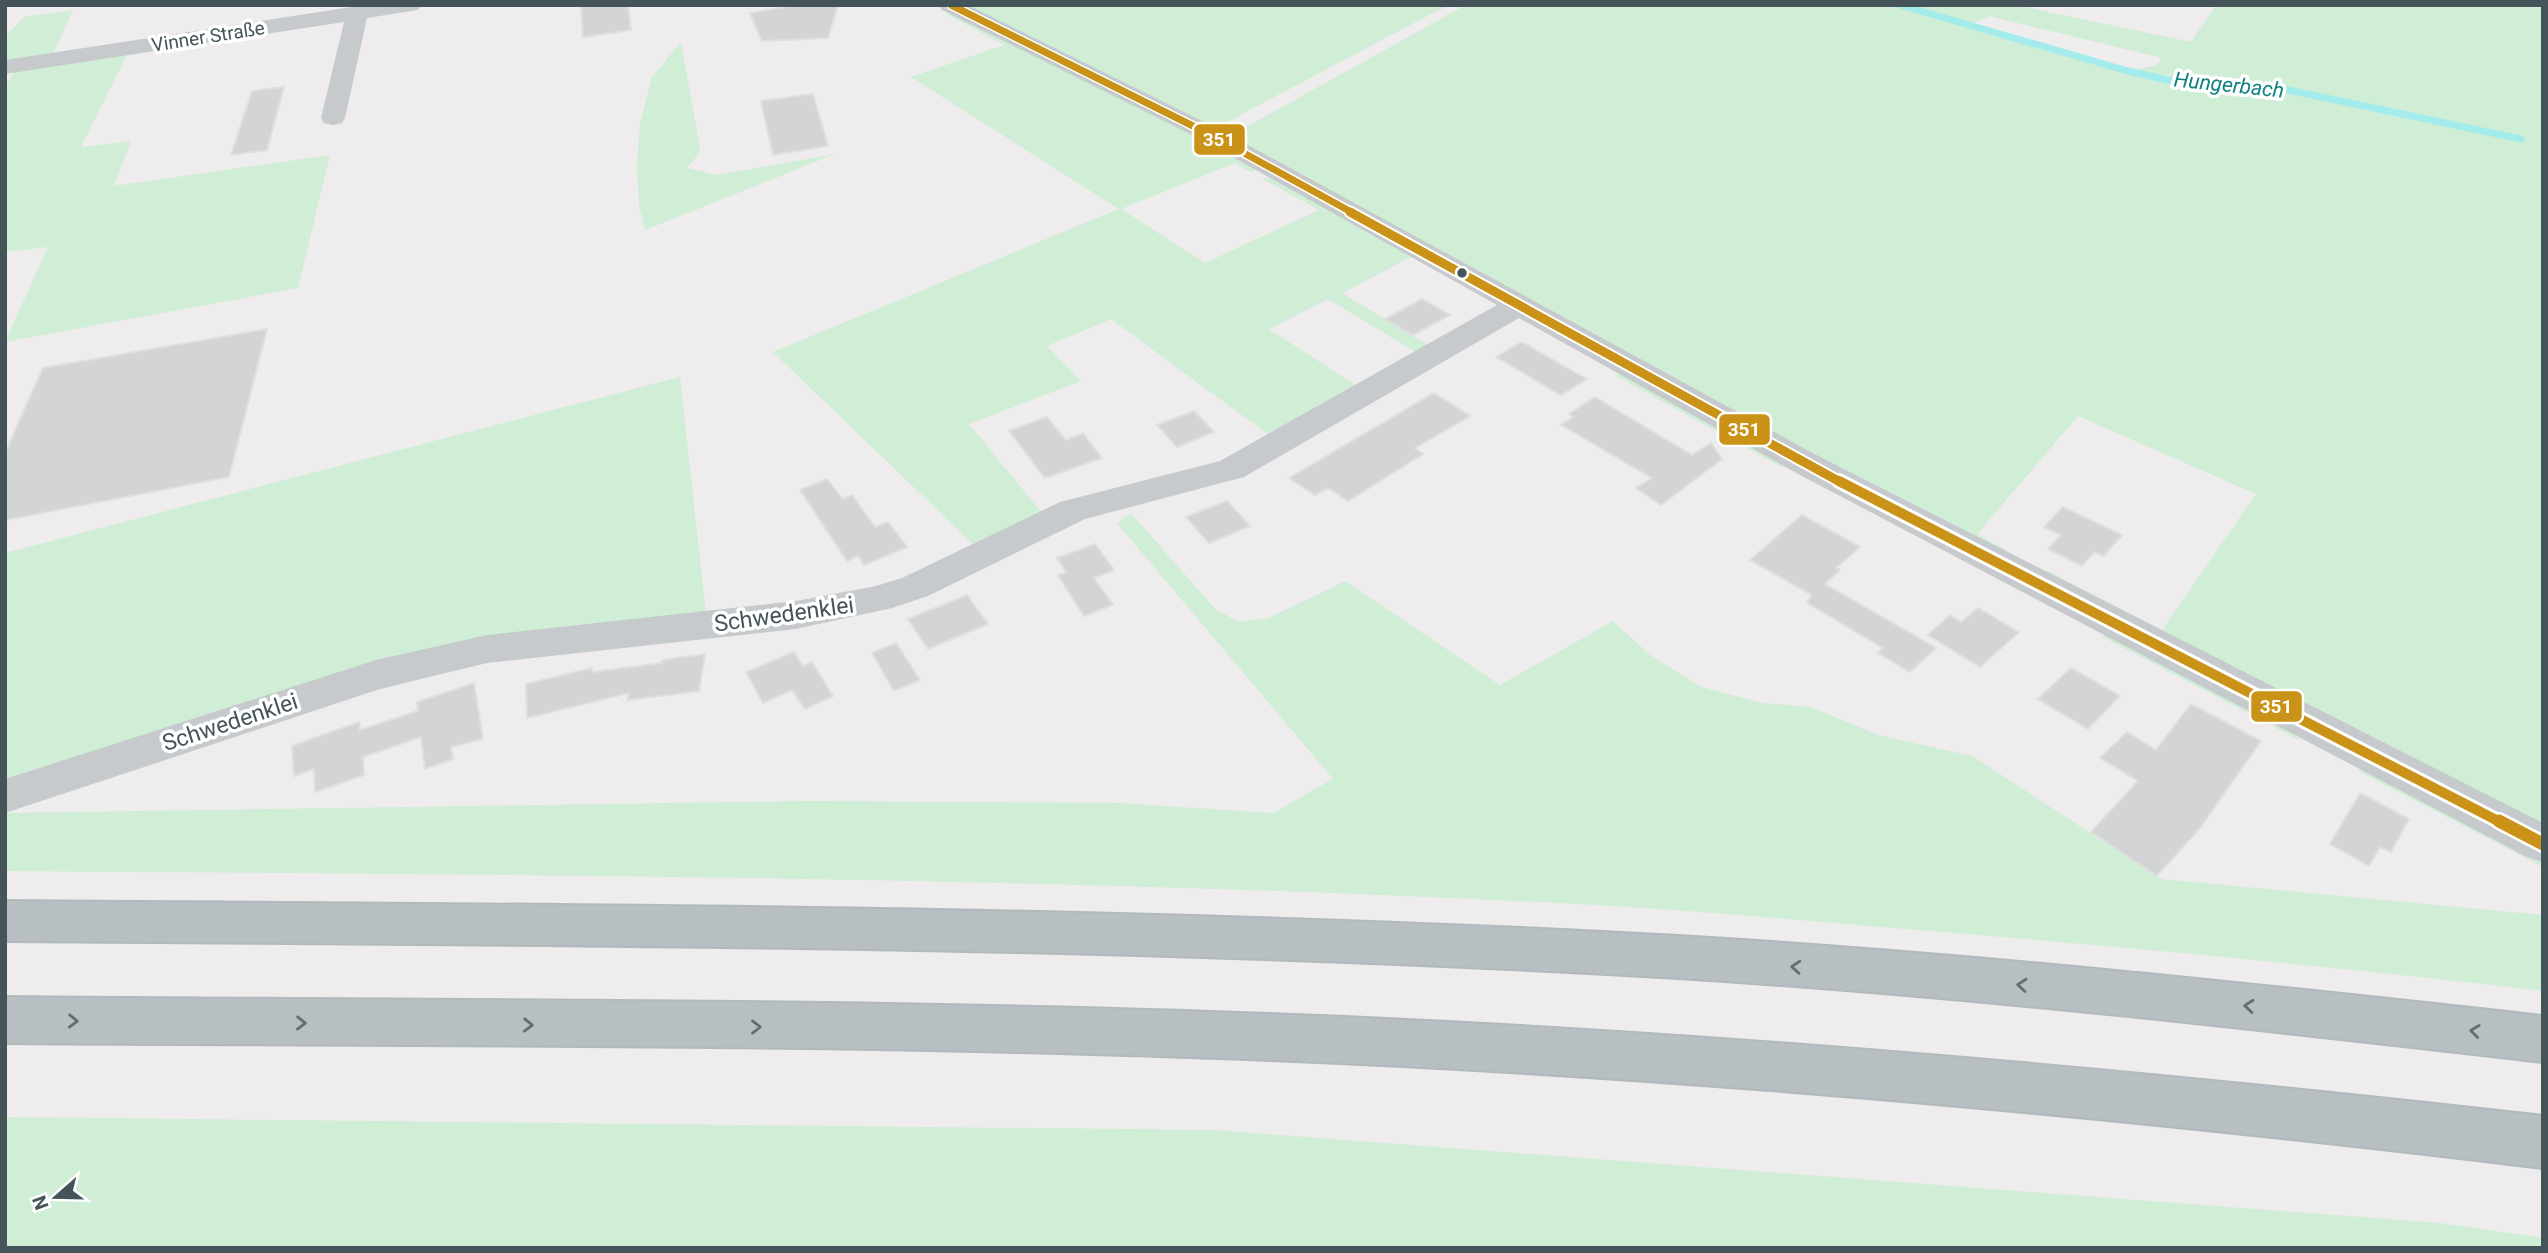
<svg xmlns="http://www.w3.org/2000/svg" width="2548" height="1253" font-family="Roboto,sans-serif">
  <rect width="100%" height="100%" fill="#eeeced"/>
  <g fill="#d0edd5">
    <polygon points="962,5 1448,5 1214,129"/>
    <polygon points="1466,5 1895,5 2125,72 2157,65 2162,58 1989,16 1973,24 1906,5 2016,5 2191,42 2216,5 2543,5 2543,833 2049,581 2046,570 2162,630 2256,494 2078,416 1977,534 2020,558 2014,562 1796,450 1434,246 1427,249 1230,136"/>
    <polygon points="73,10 53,54 5,62 5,37 24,17"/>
    <polygon points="946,14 954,14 1254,166 1255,170 1250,172 1235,163 1121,209 1205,263 1319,210 1261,178 1274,178 1413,256 1342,293 1429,346 1417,353 1328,299 1269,329 1357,386 1269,435 1111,319 1047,346 1081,381 969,424 1042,513 975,546 773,352 1119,209 911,77 1004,45"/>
    <polygon points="681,42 700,148 698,155 687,168 717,175 835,154 645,230 639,206 637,165 640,124 652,77"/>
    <polygon points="127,55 81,147 131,141 114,186 330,155 298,288 5,342 48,247 5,252 5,87 14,72"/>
    <polygon points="1620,374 1779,462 1783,468 1614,375"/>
    <polygon points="680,377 706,614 470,640 5,782 5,553"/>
    <path d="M1131 513 1215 609 1239 622 1269 618 1345 581 1500 685 1613 621 1650 655 1701 687 1763 703 1811 707 1878 735 1972 756 2161 879 2543 915V991C2319 965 2094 944 1869 926 1784 919 1699 911 1614 906 1079 877 542 875 5 871V813L805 801 1119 803 1273 813 1333 779 1117 523Z"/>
    <polygon points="2108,635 2293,731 2301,741 2101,636"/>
    <polygon points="2366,769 2543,861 2543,867 2356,770"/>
    <polygon points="5,1117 1214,1130 2440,1223 2543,1238 2543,1248 5,1248"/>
  </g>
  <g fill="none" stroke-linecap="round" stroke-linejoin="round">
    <polyline stroke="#a4ecec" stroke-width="7" points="1900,5 2128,71 2176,82 2288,90 2521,139"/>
  </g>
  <g fill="#d3d4d6" stroke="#dfdfe0" stroke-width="2">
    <polygon points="581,5 628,5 631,30 583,37"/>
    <polygon points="799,5 838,5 828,38 762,41 750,13"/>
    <polygon points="284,87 267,150 231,155 252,91"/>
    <polygon points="813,94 828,146 773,155 761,101"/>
    <polygon points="1422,299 1450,315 1413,335 1385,319"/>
    <polygon points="267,329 229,477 5,520 5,453 43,368"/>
    <polygon points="1522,342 1562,365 1587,379 1561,395 1496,357"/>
    <polygon points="1434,393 1470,416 1415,448 1423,454 1348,501 1328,488 1315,495 1289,478"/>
    <polygon points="1595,397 1692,455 1711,443 1722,459 1661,505 1636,488 1652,478 1561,425 1573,417 1569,414"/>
    <polygon points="1194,411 1214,432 1177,447 1157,425"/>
    <polygon points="1047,417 1066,440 1083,433 1102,458 1045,478 1009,431"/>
    <polygon points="827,479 843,499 852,495 875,527 888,522 907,547 864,565 858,556 847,561 800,490"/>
    <polygon points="1227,501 1250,526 1209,543 1186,517"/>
    <polygon points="2063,507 2122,535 2104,556 2094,552 2082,566 2048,549 2061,535 2044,527"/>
    <polygon points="1802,515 1860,547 1836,568 1840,570 1825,584 1936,648 1910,672 1878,653 1883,648 1807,603 1812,595 1750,560"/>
    <polygon points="1095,544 1114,570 1094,578 1113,605 1084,616 1058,575 1066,572 1057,558"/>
    <polygon points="967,595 988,624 928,649 908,619"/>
    <polygon points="1978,608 2019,632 1980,667 1928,635 1950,615 1961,622"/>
    <polygon points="896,643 920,680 894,691 872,653"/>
    <polygon points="794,652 803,666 812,662 833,696 805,709 792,690 763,703 746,672"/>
    <polygon points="705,654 699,691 627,700 629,693 527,718 526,684 592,668 592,672 662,663 662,660"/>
    <polygon points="2071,668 2120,696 2088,729 2038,699"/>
    <polygon points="474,683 483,739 451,747 453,759 425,769 421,737 363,757 364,775 315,792 314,769 294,776 292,746 359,722 360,730 418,711 417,702"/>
    <polygon points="2191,704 2261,741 2200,828 2157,876 2091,832 2138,781 2100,758 2127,732 2156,750"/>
    <polygon points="2360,793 2409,819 2391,852 2380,847 2369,866 2330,844"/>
  </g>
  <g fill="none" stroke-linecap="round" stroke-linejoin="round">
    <g stroke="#b2b9bd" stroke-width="4">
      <g id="highway">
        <path d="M5 901C563 905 1121 905 1678 936 1967 953 2255 984 2543 1016V1062C2255 1029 1967 996 1678 978 1121 945 563 945 5 941Z"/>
        <path d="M5 997C427 1001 849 998 1270 1014 1695 1030 2120 1068 2543 1116V1168C2120 1117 1696 1077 1270 1060 849 1043 427 1046 5 1043Z"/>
      </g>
    </g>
    <g fill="#c6cacc" fill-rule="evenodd">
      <polygon points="365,5 421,5 418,10 367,18 345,118 342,123 333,125 324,123 321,118 344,22 5,74 5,60"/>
      <polygon points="939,5 968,5 1224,132 1824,459 2543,823 2543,862 2527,857 1800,475 1519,318 1244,477 1085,519 928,596 892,608 796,629 487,663 380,689 5,813 5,779 376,660 487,635 796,601 876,586 902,578 1060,502 1220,461 1497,305 1206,142 942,10"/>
    </g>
    <use href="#highway" fill="#b8bfc2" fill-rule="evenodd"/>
    <g stroke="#fff" stroke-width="10">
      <polyline id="bus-1-far3" points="951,5 1215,137 1353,213"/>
    </g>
    <g stroke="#fff" stroke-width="13">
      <polyline id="bus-1-far2" points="1350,212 1842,483"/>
    </g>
    <g stroke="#fff" stroke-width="16">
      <polyline id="bus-1-far1" points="1839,481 2502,823"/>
    </g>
    <g stroke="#fff" stroke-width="18">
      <polyline id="bus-1" points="2499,821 2543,844"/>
    </g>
    <use href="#bus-1-far3" stroke="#ca9216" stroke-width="7"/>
    <use href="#bus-1-far2" stroke="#ca9216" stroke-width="9"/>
    <use href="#bus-1-far1" stroke="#ca9216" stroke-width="10"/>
    <use href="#bus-1" stroke="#ca9216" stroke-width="13"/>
  </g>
  <defs><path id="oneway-chevron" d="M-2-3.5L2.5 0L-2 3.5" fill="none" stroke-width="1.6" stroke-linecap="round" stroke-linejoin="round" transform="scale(1.75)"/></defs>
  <g stroke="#616f73">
    <use href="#oneway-chevron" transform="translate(1796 967) rotate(-176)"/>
    <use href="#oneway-chevron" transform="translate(2022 985) rotate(-175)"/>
    <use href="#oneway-chevron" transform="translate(2249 1006) rotate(-175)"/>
    <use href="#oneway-chevron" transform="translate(73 1021) rotate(1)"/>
    <use href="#oneway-chevron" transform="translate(301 1023) rotate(1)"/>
    <use href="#oneway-chevron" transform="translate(528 1025) rotate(1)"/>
    <use href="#oneway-chevron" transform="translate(756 1027)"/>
    <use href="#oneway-chevron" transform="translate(2475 1031) rotate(-173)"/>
  </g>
  <circle fill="#445459" stroke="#fff" stroke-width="2.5" cx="1462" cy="273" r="6"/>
  <g text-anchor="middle" stroke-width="7" stroke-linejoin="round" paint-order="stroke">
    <g font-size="19" fill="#445459" stroke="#fff">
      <text transform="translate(208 36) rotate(-9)" y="7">Vinner Straße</text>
    </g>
    <g font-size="21" font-style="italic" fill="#0c817f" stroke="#fff">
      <text transform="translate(2229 85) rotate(6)" y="7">Hungerbach</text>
    </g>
    <g font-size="23" fill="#445459" stroke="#fff">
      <text transform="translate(784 614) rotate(-8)" y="8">Schwedenklei</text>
      <text transform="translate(230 722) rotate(-18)" y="8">Schwedenklei</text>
    </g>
  </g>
  <g stroke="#fff" stroke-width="2.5">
    <rect x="1193" y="123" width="53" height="33" rx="7" fill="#ca9216"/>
    <rect x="1718" y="413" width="53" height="33" rx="7" fill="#ca9216"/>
    <rect x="2250" y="690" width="53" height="33" rx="7" fill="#ca9216"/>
  </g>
  <g font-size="19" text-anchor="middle" font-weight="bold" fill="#fff">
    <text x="1219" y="146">351</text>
    <text x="1744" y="436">351</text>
    <text x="2276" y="713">351</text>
  </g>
  <rect width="2548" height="1253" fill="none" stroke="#445459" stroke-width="14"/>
  <g transform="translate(56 1197) rotate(250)" stroke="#ffffff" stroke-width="5" paint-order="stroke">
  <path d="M0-5L12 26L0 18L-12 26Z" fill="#445459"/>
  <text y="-10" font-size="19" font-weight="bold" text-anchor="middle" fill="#445459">N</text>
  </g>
</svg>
